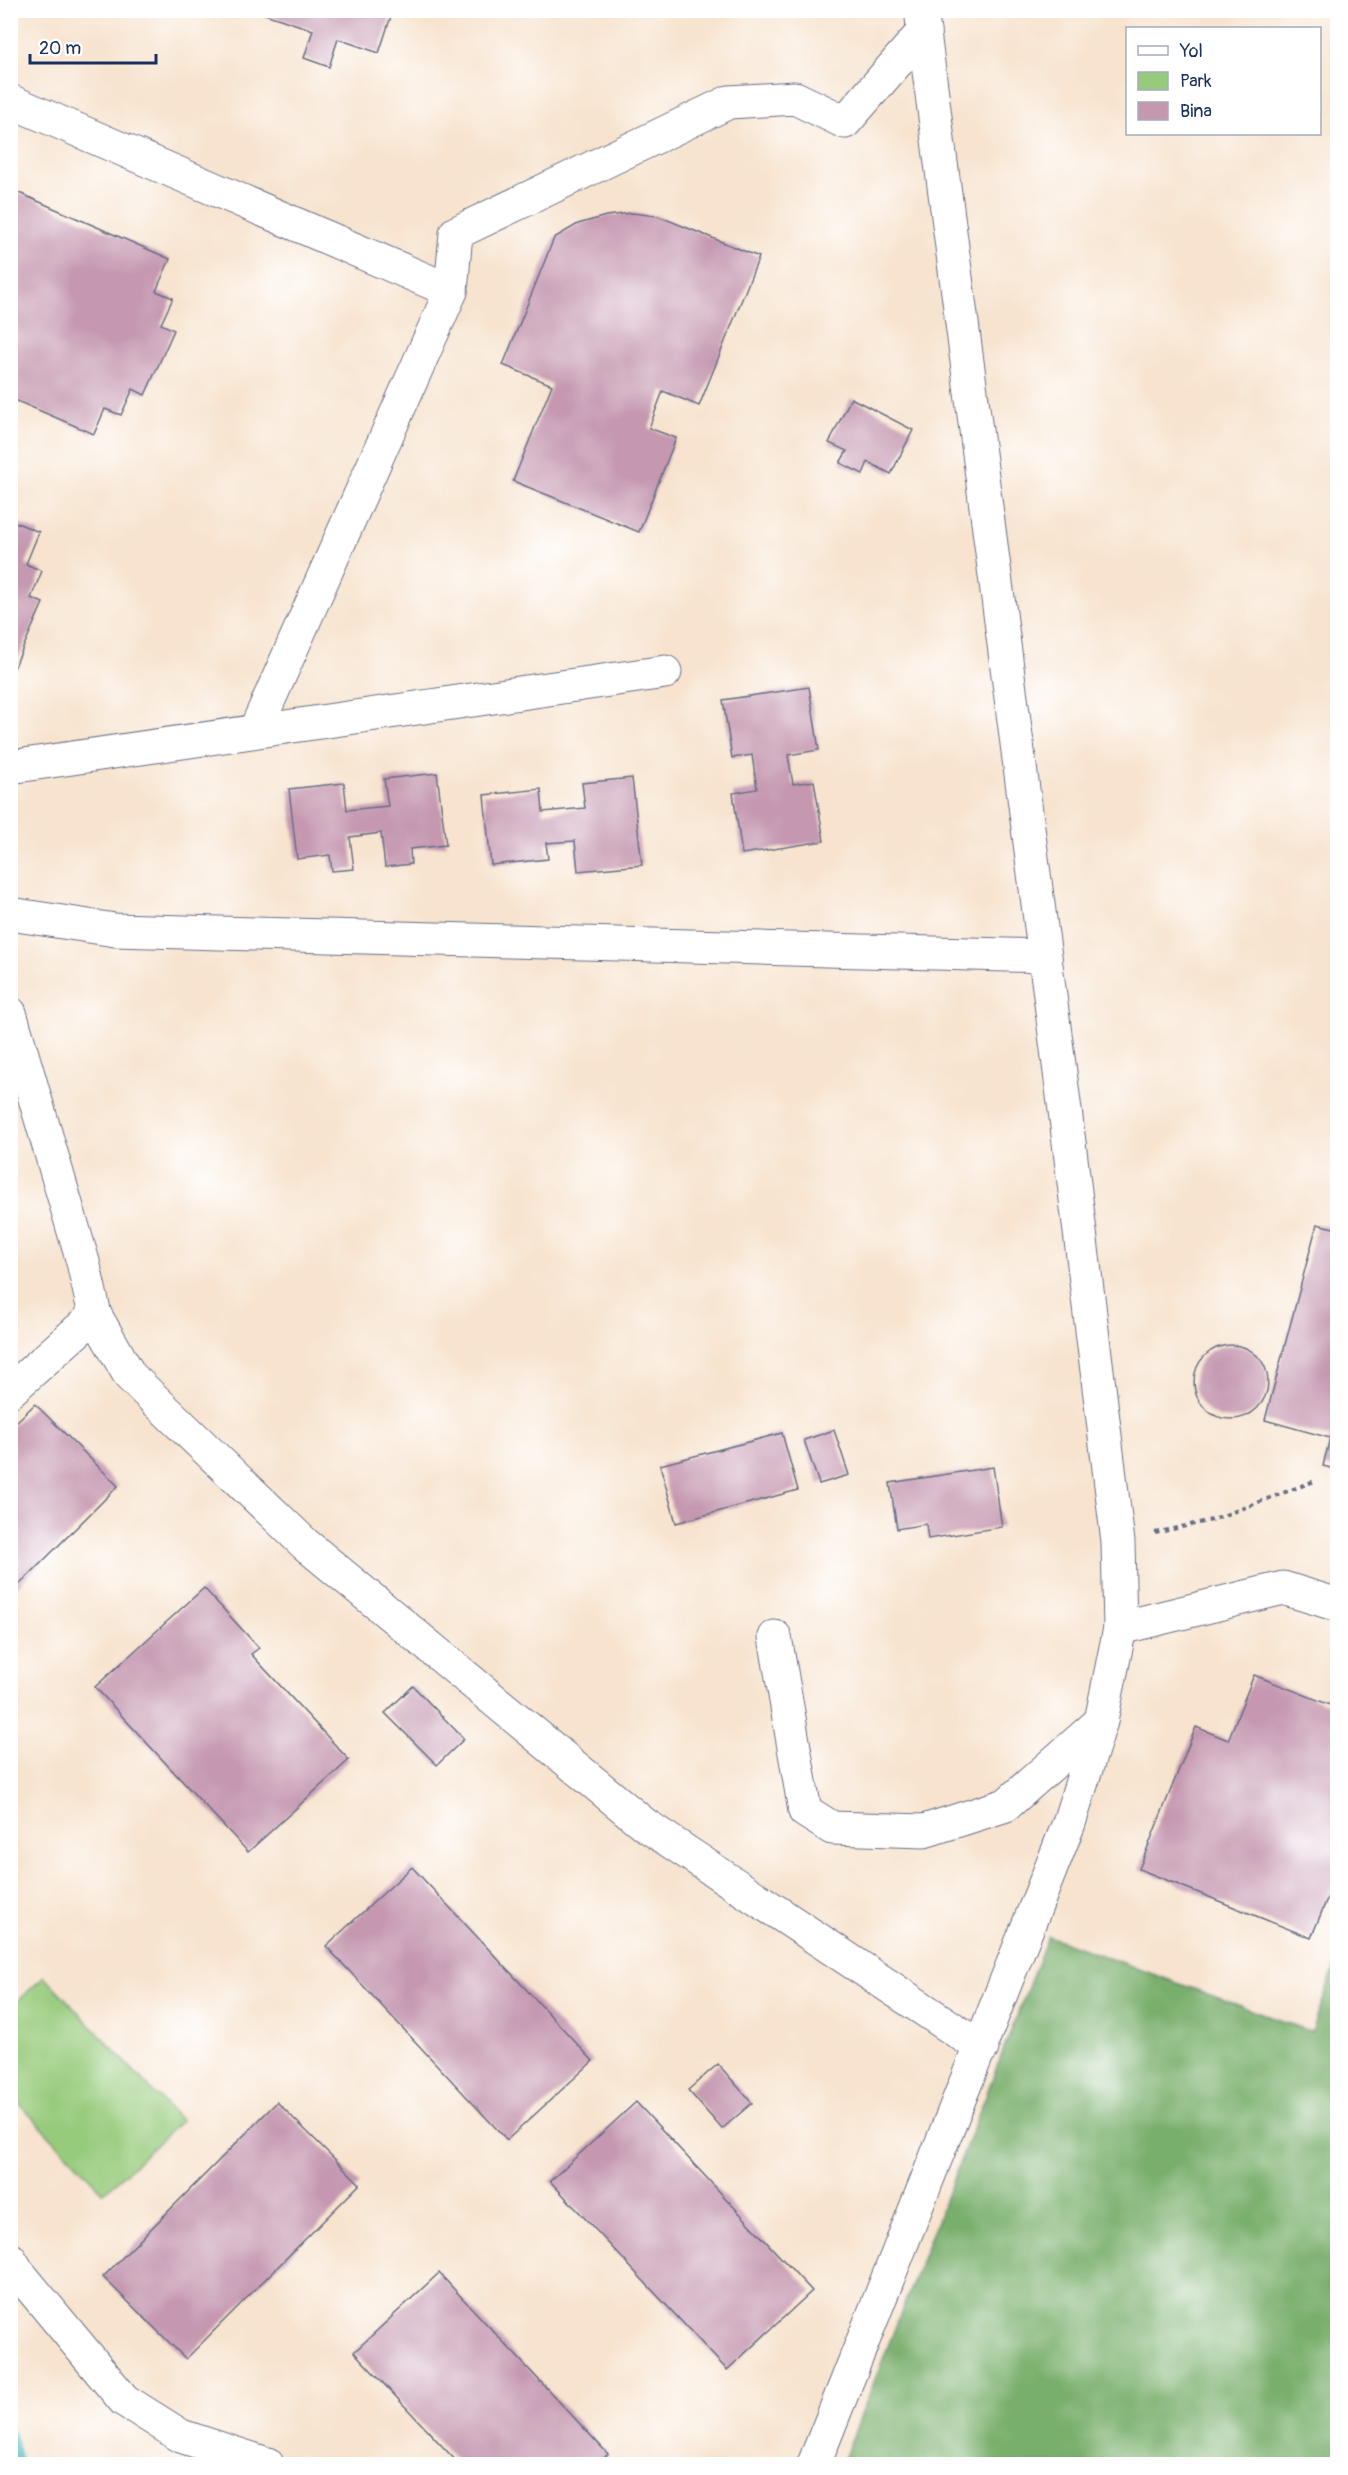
<svg xmlns="http://www.w3.org/2000/svg" width="1348" height="2475" font-family="Pangolin,sans-serif">
  <rect width="100%" height="100%" fill="#fff"/>
  <filter id="ink" filterUnits="userSpaceOnUse"><feTurbulence type="fractalNoise" baseFrequency=".0167" numOctaves="2"/><feDisplacementMap in="SourceGraphic" scale="12" xChannelSelector="R" yChannelSelector="G"/><feConvolveMatrix kernelMatrix="1 2 1 2 8 2 1 2 1" color-interpolation-filters="sRGB"/></filter>
  <filter id="wash" filterUnits="userSpaceOnUse"><feTurbulence type="fractalNoise" baseFrequency=".008" numOctaves="4" result="noise"/><feDisplacementMap in="SourceGraphic" scale="24" xChannelSelector="R" yChannelSelector="G"/><feGaussianBlur stdDeviation="1.35" result="paint"/><feColorMatrix in="noise" values="0 0 0 0 0 0 0 0 0 0 0 0 0 0 0 0 0 1.4 0 .05"/><feComposite in="paint" operator="in"/></filter>
  <g filter="url(#wash)">
    <rect width="100%" height="100%" fill="#f7e3ce"/>
    <polygon fill="#97cb7c" stroke="#597d6d" stroke-width="1.5" points="44,1976 181,2121 104,2193 11,2095 11,2008"/>
    <polygon fill="#79af6c" stroke="#4a6f65" stroke-width="1.5" points="1048,1936 1312,2032 1337,1960 1337,2464 842,2464"/>
    <g fill="none" stroke-linecap="round" stroke-linejoin="round">
      <polyline stroke="#49b8c1" stroke-width="12" points="10,2435 18,2464"/>
    </g>
    <g id="blocks">
      <g fill="#c598b0">
        <polygon points="253,10 393,10 379,53 338,39 329,67 304,58 313,30"/>
        <polygon points="10,189 170,259 156,291 173,298 161,324 174,330 145,395 133,389 121,415 105,409 94,434 10,398"/>
        <polygon points="632,213 658,216 759,257 699,406 663,391 649,428 676,438 639,532 513,481 552,385 503,365 554,238 578,224 606,216"/>
        <polygon points="851,398 913,430 891,474 868,462 863,474 840,463 847,451 829,443"/>
        <polygon points="10,520 39,532 26,564 42,571 31,598 43,603 14,668 10,667"/>
        <polygon points="809,687 819,750 788,755 793,784 814,781 824,841 742,854 733,793 757,789 752,755 732,758 723,700"/>
        <polygon points="437,773 446,845 410,849 411,864 385,867 381,833 350,837 354,869 332,871 330,855 297,859 289,789 344,783 347,810 388,806 384,779"/>
        <polygon points="632,778 642,865 578,871 575,841 546,843 548,859 491,865 484,795 541,789 543,812 585,808 582,783"/>
        <polygon points="1317,1224 1338,1229 1338,1470 1323,1466 1330,1438 1265,1420"/>
        <circle cx="1231" cy="1382" r="37"/>
        <polygon points="35,1404 118,1486 10,1594 10,1428"/>
        <polygon points="834,1430 849,1475 819,1484 804,1440"/>
        <polygon points="782,1433 798,1490 676,1523 660,1465"/>
        <polygon points="993,1467 1002,1527 928,1539 926,1524 897,1529 890,1483"/>
        <polygon points="204,1588 259,1648 251,1654 349,1760 248,1852 95,1687"/>
        <polygon points="1254,1675 1338,1708 1338,1872 1311,1938 1139,1869 1196,1727 1228,1740"/>
        <polygon points="413,1686 464,1739 437,1765 385,1713"/>
        <polygon points="412,1867 593,2061 507,2140 326,1946"/>
        <polygon points="718,2064 752,2103 722,2129 688,2090"/>
        <polygon points="277,2102 360,2184 186,2359 103,2277"/>
        <polygon points="636,2102 812,2291 727,2370 550,2181"/>
        <polygon points="439,2273 608,2454 597,2464 459,2464 354,2352"/>
      </g>
    </g>
  </g>
  <g filter="url(#ink)">
    <use href="#blocks" fill-opacity="0" stroke="#686e85" stroke-width="1.5"/>
    <g fill="none" stroke-linecap="round" stroke-linejoin="round">
      <g stroke="#686e85" stroke-width="35">
        <g id="minor">
          <polyline points="10,101 451,291"/>
          <polyline points="255,731 451,291 456,233 729,102 795,98 845,122 924,31"/>
          <polyline points="10,767 665,672"/>
          <polyline points="10,914 115,930 1045,956"/>
          <polyline points="10,1013 83,1262 95,1315 130,1376 305,1544 644,1824 982,2048"/>
          <polyline points="10,1391 95,1315"/>
          <polyline points="1120,1628 1283,1588 1338,1605"/>
          <polyline points="775,1637 805,1811 832,1828 924,1831 1006,1805 1101,1721"/>
          <polyline points="10,2259 18,2272 124,2400 181,2436 267,2464"/>
          <polyline points="814,2464 1069,1823 1101,1721 1120,1628 1118,1542 1066,1118 921,10"/>
        </g>
      </g>
      <polyline stroke="#686e85" stroke-width="4" stroke-dasharray="4.5 4.5" stroke-linecap="butt" points="1155,1533 1212,1520 1317,1480"/>
      <use href="#minor" stroke="#fff" stroke-width="33"/>
    </g>
  </g>
  <rect width="1348" height="2475" fill="none" stroke="#fff" stroke-width="36"/>
  <rect x="1126" y="27" width="195" height="108" fill="#ffffff" stroke="#a4acbf" stroke-width="1.5"/>
  <rect x="1138" y="46" width="30" height="9" fill="#ffffff" stroke="#a4acbf" stroke-width="1.5"/>
  <text x="1180" y="57" font-size="18" fill="#1b2f5e">Yol</text>
  <rect x="1138" y="72" width="30" height="18" fill="#97cb7c" stroke="#a4acbf" stroke-width="1.5"/>
  <text x="1180" y="87" font-size="18" fill="#1b2f5e">Park</text>
  <rect x="1138" y="102" width="30" height="18" fill="#c598b0" stroke="#a4acbf" stroke-width="1.5"/>
  <text x="1180" y="117" font-size="18" fill="#1b2f5e">Bina</text>
  <path d="M30 54v9h126v-9" fill="none" stroke="#1b2f5e" stroke-width="3"/>
  <text x="39" y="54" font-size="18" fill="#1b2f5e" stroke="#ffffff" stroke-width="4.5" paint-order="stroke">20 m</text>
</svg>
